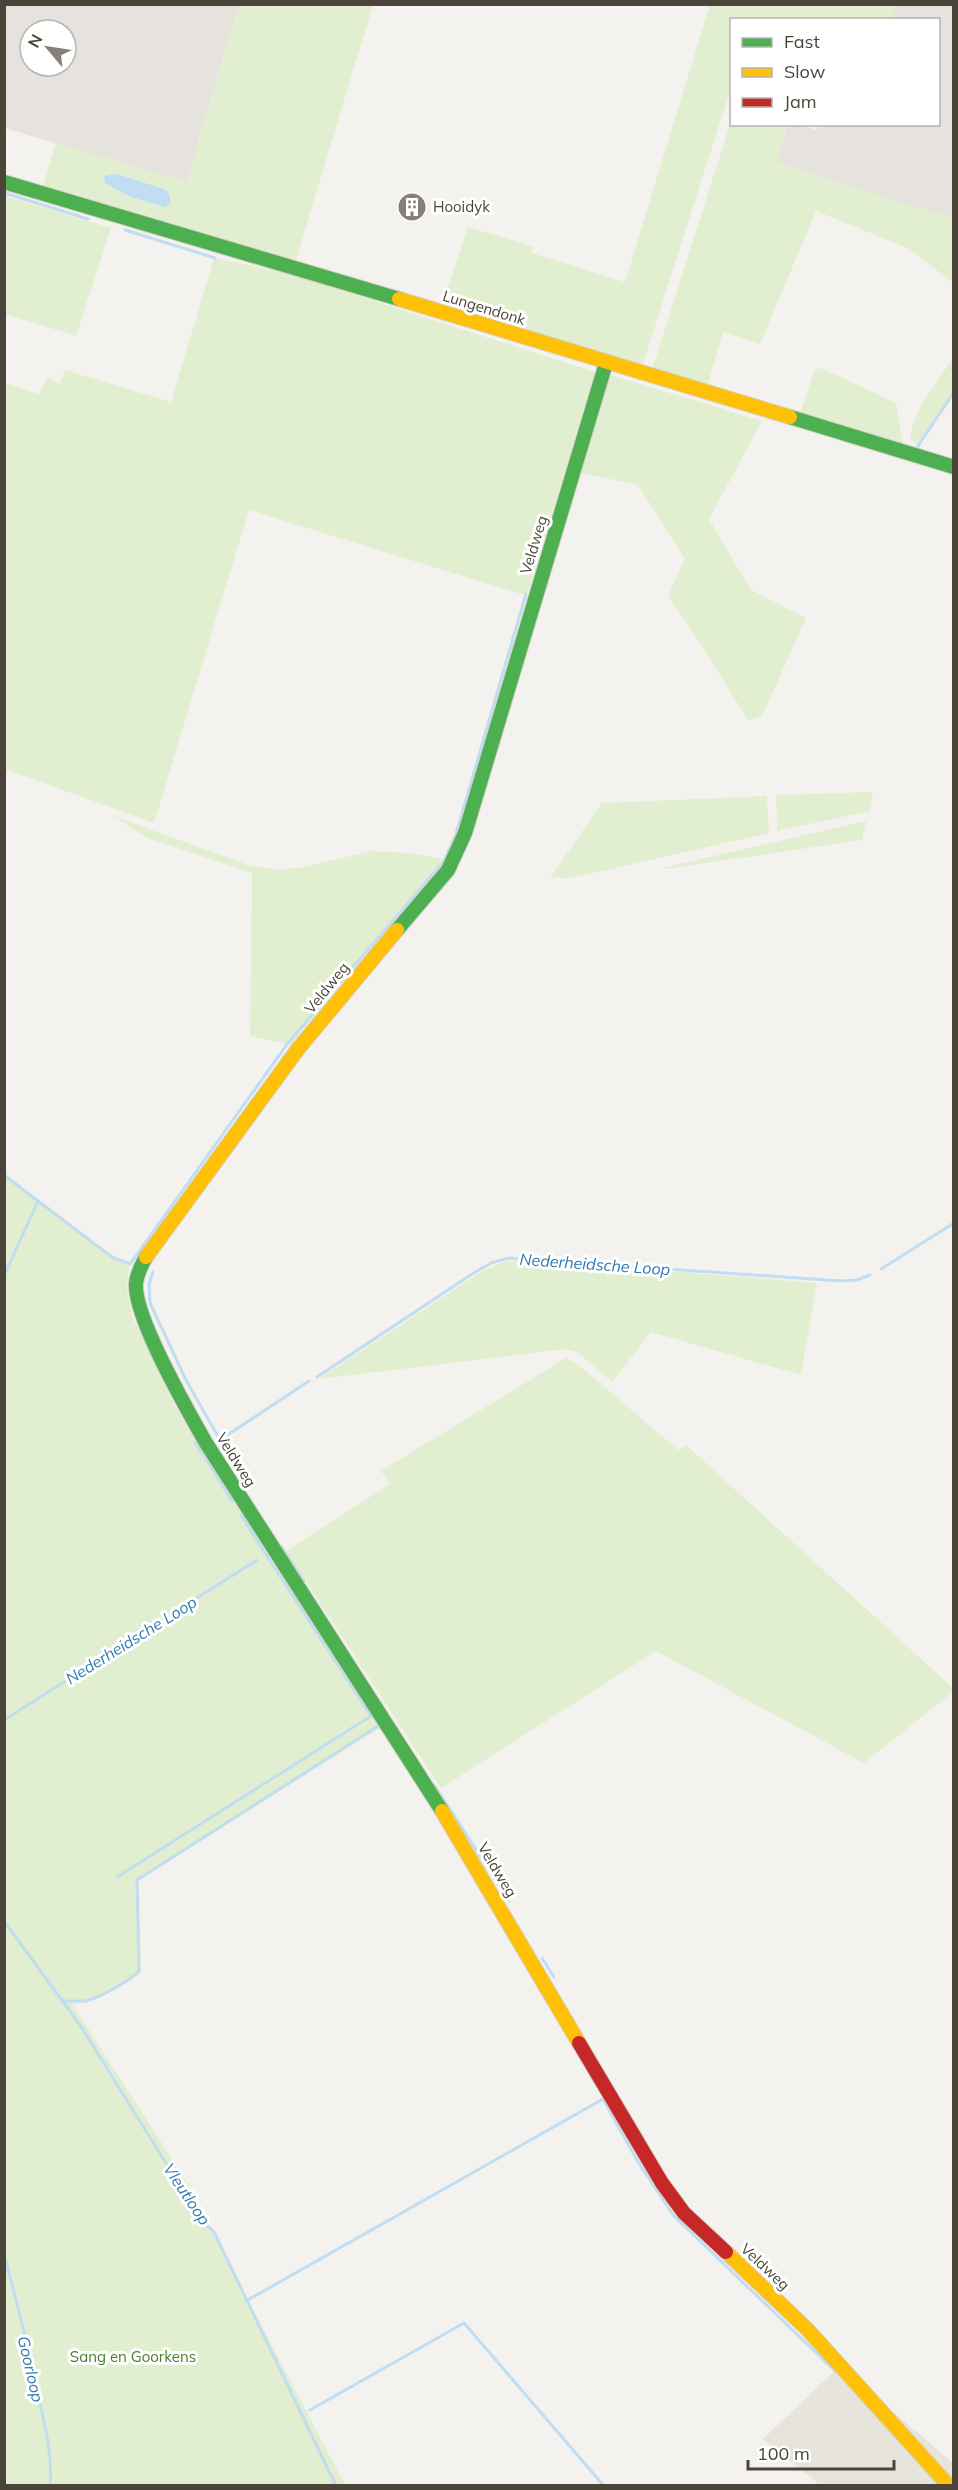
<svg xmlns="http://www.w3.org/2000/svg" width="958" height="2490" font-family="Mulish,sans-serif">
  <rect width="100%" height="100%" fill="#f4f2ee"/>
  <polygon fill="#e7e4dc" points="840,2366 953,2463 953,2485 820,2485 763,2439"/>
  <g fill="#e6e2de" fill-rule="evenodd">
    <path d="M4 5H239L186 182 5 128ZM30 30H66V66H30Z"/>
    <polygon points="897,5 953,5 953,219 777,163 787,125 803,125 816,130 819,124 938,124 938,20 888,19"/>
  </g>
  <g fill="#e1eecf" fill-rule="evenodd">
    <path d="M239 5H373L295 263 43 186 56 143 186 182ZM117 174 164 189 172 198C140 204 132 197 105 183L104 176Z"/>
    <polygon points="710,5 897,5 888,19 732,20 731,88 641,370 441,308 468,227 533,246 532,253 625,282"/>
    <polygon points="731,121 732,124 787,125 777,163 953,219 953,283 910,249 816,211 760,344 723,332 706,390 651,373"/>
    <polygon points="4,196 111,228 76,336 5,314"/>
    <polygon points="214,258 290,274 595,372 527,596 249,510 154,823 5,769 5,383 39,394 47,378 60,383 65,370 171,402"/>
    <path d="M953 358V396L918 447 910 438C914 408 937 383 953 358Z"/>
    <polygon points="821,368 896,403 903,447 799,418 813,374 816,369"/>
    <polygon points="610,375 762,421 709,519 751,590 806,618 762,716 748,720 704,649 668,596 685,559 640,488 634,484 580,473"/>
    <polygon points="871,792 873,793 870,811 777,831 776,795"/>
    <polygon points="767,796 769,833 593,873 566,878 550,878 602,803"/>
    <polygon points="113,816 251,866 278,870 304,867 371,851 410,853 443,859 291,1045 250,1036 252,873 147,838"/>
    <polygon points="866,821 862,840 666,869 662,868"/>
    <polygon points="4,1174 61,1220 129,1266 127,1289 132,1316 175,1406 268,1555 371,1710 380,1728 139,1880 141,1972 98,1996 73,2005 186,2181 345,2485 5,2485"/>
    <polygon points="533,1260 817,1283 801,1375 651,1332 612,1382 577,1352 566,1349 319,1379 481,1272 503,1262"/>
    <polygon points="566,1358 580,1366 678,1450 686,1445 953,1688 953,1692 864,1763 656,1651 441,1788 286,1551 390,1484 381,1471"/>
  </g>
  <polygon fill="#c0ddf1" points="117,174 164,189 169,194 171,203 165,207 131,197 105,183 104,176"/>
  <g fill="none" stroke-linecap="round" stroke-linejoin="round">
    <g stroke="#c0ddf1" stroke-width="3">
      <polyline points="4,193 88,219"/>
      <polyline points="125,230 215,258"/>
      <polyline points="923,452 917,448 920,443 954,392"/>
      <polyline points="4,1175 38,1201 4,1276"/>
      <polyline points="38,1201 112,1257 130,1264 288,1043 444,861 456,834 526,594"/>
      <polyline points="881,1269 954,1223"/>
      <polyline points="153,1272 149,1284 150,1303 186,1380 220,1440"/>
      <polyline points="317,1377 472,1274 491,1263 509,1258 841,1281 857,1280 870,1275"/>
      <polyline points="220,1440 309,1381"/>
      <polyline points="195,1443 201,1452"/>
      <polyline points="202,1452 232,1501"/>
      <polyline points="241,1515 263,1550"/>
      <polyline points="281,1546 304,1581"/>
      <polyline points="4,1720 257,1560"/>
      <polyline points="435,1786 509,1901"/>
      <polyline points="117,1877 371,1716 265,1553"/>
      <polyline points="4,1921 80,2025 202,2221 214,2232 336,2486"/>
      <polyline points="542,1958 554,1977"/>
      <path d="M64 2002C71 1999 76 2002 83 2001 95 2001 131 1980 139 1971L137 1880 378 1726"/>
      <path d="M4 2255C17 2302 29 2350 39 2399 45 2427 53 2456 50 2486"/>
      <polyline points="246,2301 603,2099 638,2162 673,2215 835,2371"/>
      <polyline points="310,2410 464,2323 604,2486"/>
    </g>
    <g stroke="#d3cfc5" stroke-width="16">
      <g id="fast">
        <polyline points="4,182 399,299"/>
        <polyline points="790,417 954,467"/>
        <polyline points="397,930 448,870 465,833 606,363"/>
        <path d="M146 1257C142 1264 137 1275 136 1283 133 1316 188 1411 206 1443L442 1811"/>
      </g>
    </g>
    <g stroke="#d3cfc5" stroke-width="16">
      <g id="slow">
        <polyline points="399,299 790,417"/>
        <polyline points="146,1257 298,1049 397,930"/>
        <polyline points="442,1811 579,2043"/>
        <polyline points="726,2252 807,2329 949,2486"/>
      </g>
    </g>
    <g stroke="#d3cfc5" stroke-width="16">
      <polyline id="jam" points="579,2043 662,2183 684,2213 726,2252"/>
    </g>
    <use href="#fast" stroke="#4caf50" stroke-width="14"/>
    <use href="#slow" stroke="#ffc107" stroke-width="14"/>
    <use href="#jam" stroke="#c62828" stroke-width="14"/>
  </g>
  <defs>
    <g id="building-disc" transform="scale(1.5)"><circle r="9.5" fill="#868178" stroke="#fff"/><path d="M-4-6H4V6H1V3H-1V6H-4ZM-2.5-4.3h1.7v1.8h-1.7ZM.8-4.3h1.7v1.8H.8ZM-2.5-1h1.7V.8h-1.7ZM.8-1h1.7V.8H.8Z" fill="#fff"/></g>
  </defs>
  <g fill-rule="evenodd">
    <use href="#building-disc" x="412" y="207"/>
  </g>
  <g text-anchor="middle" stroke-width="6" stroke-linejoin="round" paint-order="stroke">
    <g font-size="15" fill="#4b4439" stroke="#fff" text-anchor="start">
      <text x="433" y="212">Hooidyk</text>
    </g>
    <g font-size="15" fill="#4b4439" stroke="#fff">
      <text transform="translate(484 308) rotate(17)" y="5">Lungendonk</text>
      <text transform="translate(534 545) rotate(-73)" y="5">Veldweg</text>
      <text transform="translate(327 988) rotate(-51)" y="5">Veldweg</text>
      <text transform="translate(236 1460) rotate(58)" y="5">Veldweg</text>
      <text transform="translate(497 1870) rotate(59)" y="5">Veldweg</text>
      <text transform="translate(765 2267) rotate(43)" y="5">Veldweg</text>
    </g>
    <g font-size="15" fill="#4a7f2a" stroke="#fff">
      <text x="133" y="2362">Sang en Goorkens</text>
    </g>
    <g font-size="16" font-style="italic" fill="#2e7ab2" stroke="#fff">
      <text transform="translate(595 1264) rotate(4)" y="6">Nederheidsche Loop</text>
      <text transform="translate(131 1640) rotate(-32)" y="6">Nederheidsche Loop</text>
      <text transform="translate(187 2194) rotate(56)" y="6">Vleutloop</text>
      <text transform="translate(31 2369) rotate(77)" y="6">Goorloop</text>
    </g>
  </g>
  <rect width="958" height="2490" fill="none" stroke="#4b4439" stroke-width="12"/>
  <rect x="730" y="18" width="210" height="108" fill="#ffffff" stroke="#b7b4b0" stroke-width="1.5"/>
  <rect x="742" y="38" width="30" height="9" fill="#4caf50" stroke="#b7b4b0" stroke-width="1.5"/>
  <text x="784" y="48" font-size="18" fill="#4b4439">Fast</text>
  <rect x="742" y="68" width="30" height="9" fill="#ffc107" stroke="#b7b4b0" stroke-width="1.5"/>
  <text x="784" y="78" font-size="18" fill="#4b4439">Slow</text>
  <rect x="742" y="98" width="30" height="9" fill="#c62828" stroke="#b7b4b0" stroke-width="1.5"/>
  <text x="784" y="108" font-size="18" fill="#4b4439">Jam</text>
  <g transform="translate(48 48) rotate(299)"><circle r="28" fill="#ffffff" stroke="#b7b4b0" stroke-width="1.5"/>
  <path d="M0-4.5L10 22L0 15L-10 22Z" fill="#868178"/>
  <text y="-9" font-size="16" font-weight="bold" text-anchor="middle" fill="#4b4439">N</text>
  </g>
  <path d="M748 2460v9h146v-9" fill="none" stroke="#4b4439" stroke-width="3"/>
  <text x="757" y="2460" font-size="18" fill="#4b4439" stroke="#ffffff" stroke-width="4.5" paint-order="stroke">100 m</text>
</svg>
